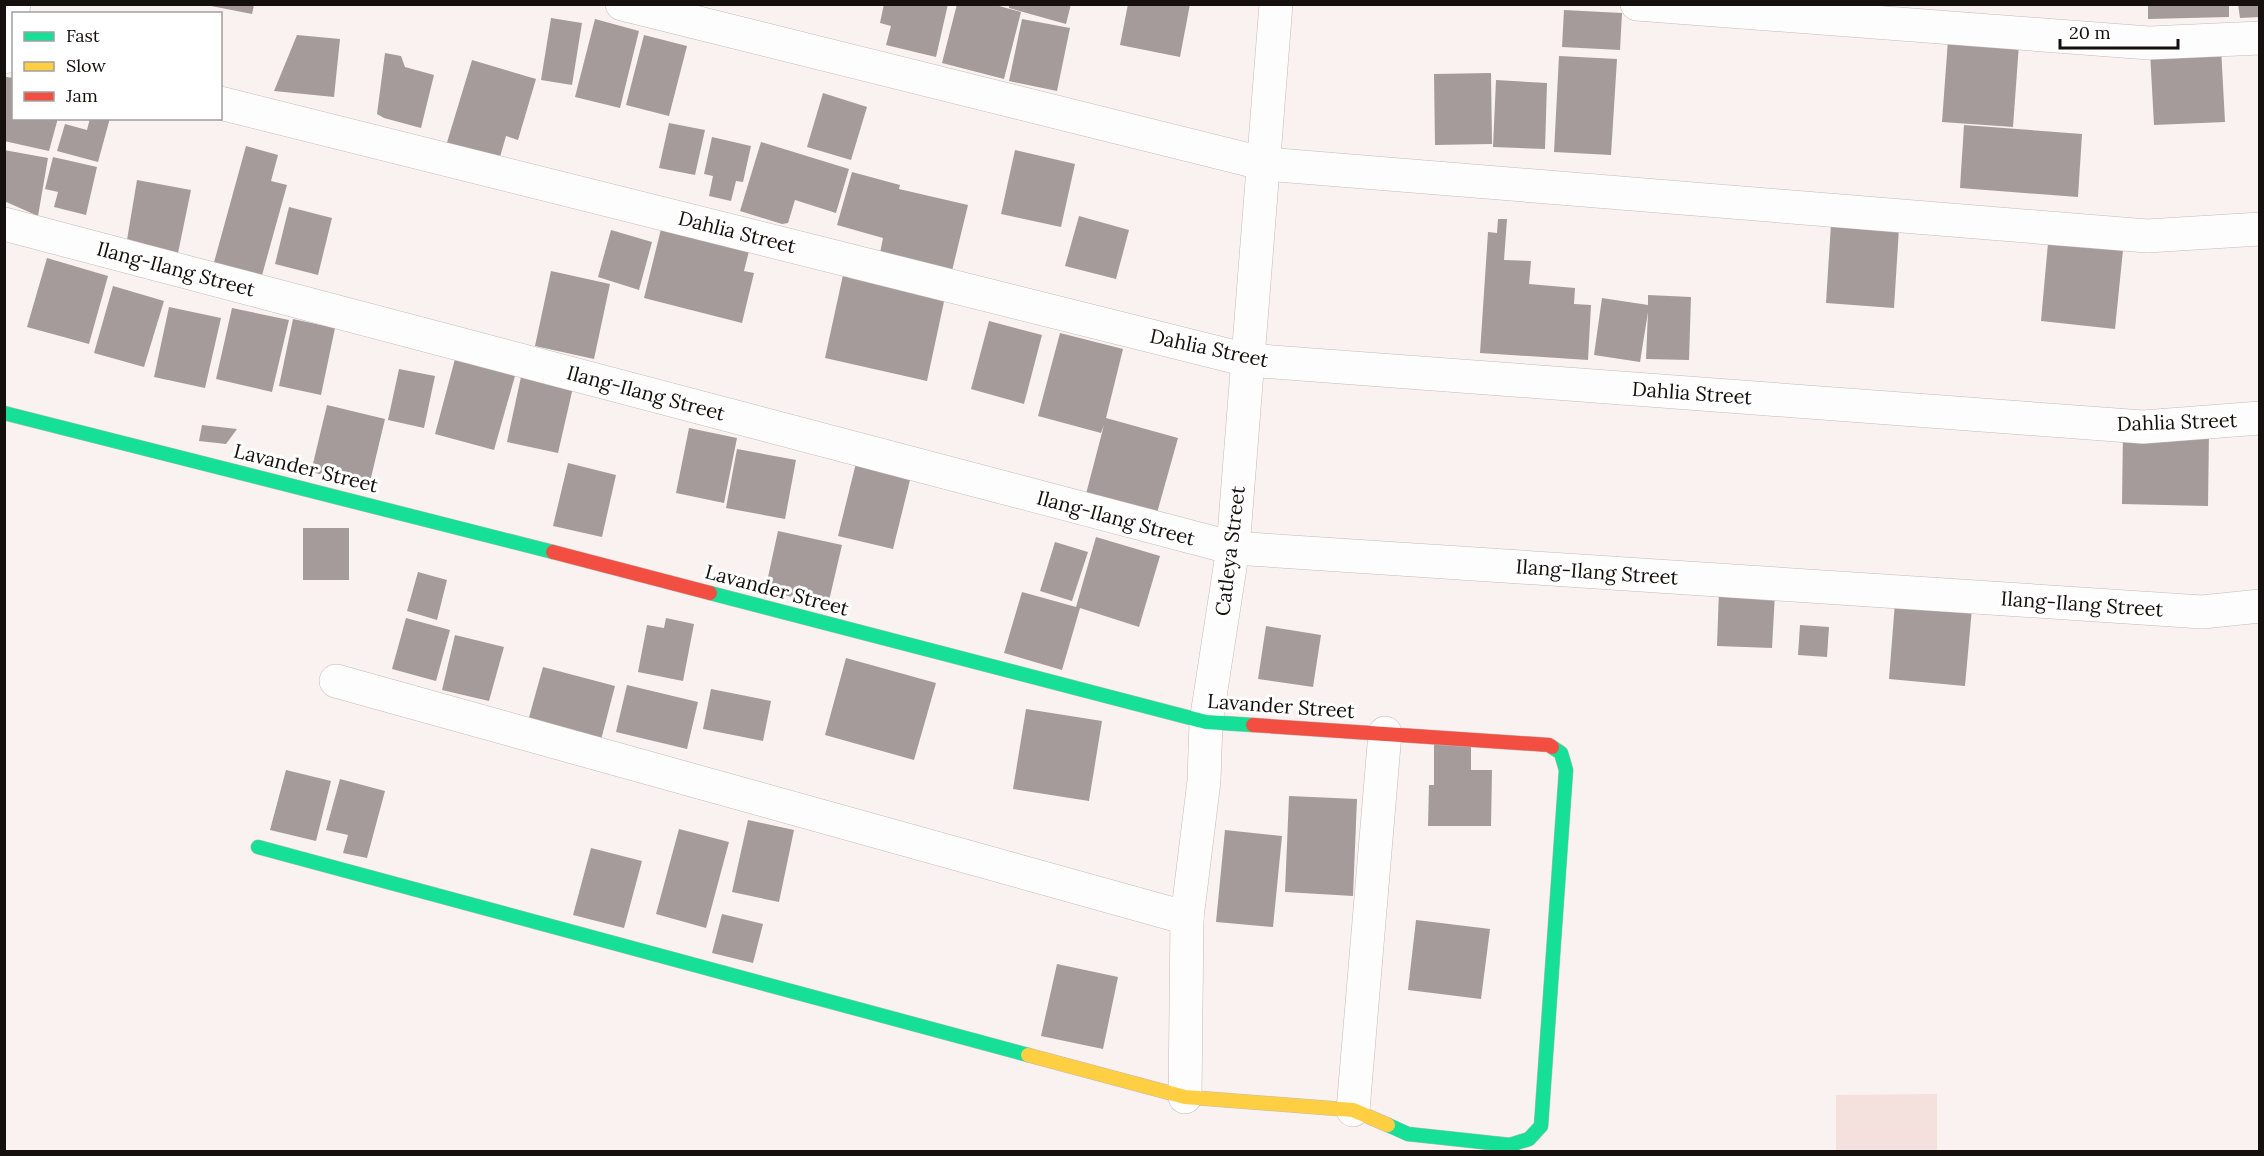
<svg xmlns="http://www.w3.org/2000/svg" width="2264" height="1156" font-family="Lora,serif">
  <rect width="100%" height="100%" fill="#faf2f0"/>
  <polygon fill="#f4e0dd" points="1937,1094 1937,1151 1836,1151 1836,1095"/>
  <g fill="#a59b9a">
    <polygon points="884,4 948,4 936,57 886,45 891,26 880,23"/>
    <polygon points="957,4 992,4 1021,12 1004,79 942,63"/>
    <polygon points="1009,4 1071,4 1066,24 1009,8"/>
    <polygon points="1128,4 1190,4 1180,57 1120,45"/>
    <polygon points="2238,4 2260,4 2260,17 2240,18"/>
    <polygon points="206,5 254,5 252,14"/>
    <polygon points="2148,5 2229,5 2229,17 2148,19"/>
    <polygon points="1564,10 1622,13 1620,50 1562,47"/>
    <polygon points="551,18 582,23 572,85 541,80"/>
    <polygon points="595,19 639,31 620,108 575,97"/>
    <polygon points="1022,19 1070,28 1057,91 1009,81"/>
    <polygon points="297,35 340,39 334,97 274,91"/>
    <polygon points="644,35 687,46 669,116 626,105"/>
    <polygon points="1948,40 2019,44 2013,127 1942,122"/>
    <polygon points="2221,48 2225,122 2154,125 2150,52"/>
    <polygon points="385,53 401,56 405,67 434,75 421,128 384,118 377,114"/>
    <polygon points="1559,56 1617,59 1611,155 1554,152"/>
    <polygon points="472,60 536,79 518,140 506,136 498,164 445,149"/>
    <polygon points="1491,73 1492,144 1435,145 1434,74"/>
    <polygon points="6,77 14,78 14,118 58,118 49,151 4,141 4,84"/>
    <polygon points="1496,80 1547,83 1545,149 1493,147"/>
    <polygon points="823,93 867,107 851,160 807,147"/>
    <polygon points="90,118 110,118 98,162 57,151 65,124 87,130"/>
    <polygon points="669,123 705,130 695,175 659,168"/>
    <polygon points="1964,125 2082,134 2078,197 1960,188"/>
    <polygon points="712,137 751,146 743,182 736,181 731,201 709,196 713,176 704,174"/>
    <polygon points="761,142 849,169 836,213 795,200 788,223 782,224 740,211"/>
    <polygon points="246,146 278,155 271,181 287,185 261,279 213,266"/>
    <polygon points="4,150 48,158 38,216 4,201"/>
    <polygon points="1015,150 1075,164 1061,227 1001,214"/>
    <polygon points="53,157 97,167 86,215 54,207 58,192 45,189"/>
    <polygon points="852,172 900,185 899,189 968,205 952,271 880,253 883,238 837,225"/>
    <polygon points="137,180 191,190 178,253 126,246"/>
    <polygon points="289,207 332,218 318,275 275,264"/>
    <polygon points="1079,216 1129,230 1116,279 1065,266"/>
    <polygon points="1498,219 1507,219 1504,260 1531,261 1529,284 1575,288 1574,304 1591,305 1588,360 1480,353 1488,232 1497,233"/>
    <polygon points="1831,224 1899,228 1894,308 1826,303"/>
    <polygon points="662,225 750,247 744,271 754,273 742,323 644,298"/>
    <polygon points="611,230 652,242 639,290 598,277"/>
    <polygon points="2048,243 2123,250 2115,329 2041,321"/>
    <polygon points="47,258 108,276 89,344 27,327"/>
    <polygon points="551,271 610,284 594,359 535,346"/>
    <polygon points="843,275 945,297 927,381 825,358"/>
    <polygon points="113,286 164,301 144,367 94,353"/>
    <polygon points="1648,295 1691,297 1689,360 1646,359 1648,312 1640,362 1594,355 1602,298 1648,305"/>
    <polygon points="169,307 221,318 205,388 154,377"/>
    <polygon points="232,308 289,320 272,392 216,379"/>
    <polygon points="293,319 335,328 321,395 279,386"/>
    <polygon points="989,321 1042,335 1024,404 971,389"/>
    <polygon points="1060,333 1123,349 1106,418 1178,438 1157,513 1086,494 1104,425 1101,433 1038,416"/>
    <polygon points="455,359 515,376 494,450 435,434"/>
    <polygon points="399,369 435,376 424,428 388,420"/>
    <polygon points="522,372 574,383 558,453 507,442"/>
    <polygon points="327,405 385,419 369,486 311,472"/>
    <polygon points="202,425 237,429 226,444 199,441"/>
    <polygon points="689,428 737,438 724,503 676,493"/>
    <polygon points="2123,430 2209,432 2208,506 2122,504"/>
    <polygon points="737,449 796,460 785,519 726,508"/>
    <polygon points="568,463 616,475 602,537 553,526"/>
    <polygon points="856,463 911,476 893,549 838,536"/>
    <rect x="303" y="528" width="46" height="52"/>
    <polygon points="778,531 842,545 828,605 765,591"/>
    <polygon points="1096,537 1160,556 1139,627 1080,608 1062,670 1004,653 1022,592 1076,607"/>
    <polygon points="1055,542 1088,552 1072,601 1040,591"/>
    <polygon points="418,572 447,580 437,620 407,611"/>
    <polygon points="1719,590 1775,593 1772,648 1717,646"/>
    <polygon points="1895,602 1972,608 1965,686 1889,679"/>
    <polygon points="406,618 450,630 436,681 392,669"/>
    <polygon points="666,618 694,624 683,681 638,672 647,625 664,628"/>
    <polygon points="1800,625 1829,627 1827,657 1798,655"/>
    <polygon points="1266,626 1321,635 1313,687 1258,679"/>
    <polygon points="455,635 504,647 489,701 442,690"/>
    <polygon points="846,658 936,683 914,760 825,735"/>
    <polygon points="543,667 615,686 601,740 528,721"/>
    <polygon points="627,685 698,702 687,749 616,732"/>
    <polygon points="711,689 771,701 763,741 703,729"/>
    <polygon points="1026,709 1102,721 1089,801 1013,789"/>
    <polygon points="1434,743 1471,743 1471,770 1492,770 1491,826 1428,826 1429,785 1434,785"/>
    <polygon points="286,770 331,781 316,841 270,830"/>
    <polygon points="340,779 385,791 367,858 343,853 348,835 326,830"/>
    <polygon points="1289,796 1357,799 1353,896 1285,892"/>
    <polygon points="748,820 794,830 779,902 732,892"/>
    <polygon points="679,829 729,842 706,928 656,914"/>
    <polygon points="1225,830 1282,836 1273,927 1216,922"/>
    <polygon points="591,848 642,861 624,928 573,915"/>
    <polygon points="722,914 763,924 753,963 712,953"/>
    <polygon points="1416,920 1490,929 1481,999 1408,990"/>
    <polygon points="1057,964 1118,977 1103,1049 1041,1036"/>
  </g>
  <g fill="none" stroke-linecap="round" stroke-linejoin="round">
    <g stroke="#c1bab8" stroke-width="34">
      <g id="street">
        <polyline points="622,4 1265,164 2147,236 2260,229"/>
        <polyline points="1637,4 2149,43 2260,38"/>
        <polyline points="4,57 14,4"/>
        <polyline points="220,103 1247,360 2143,427 2260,418"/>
        <polyline points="4,224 1233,548 2202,612 2260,606"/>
        <polyline points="336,681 1187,918"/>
        <polyline points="1185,1097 1187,918 1204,781 1206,722 1233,548 1276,4"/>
        <polyline points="1353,1110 1385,733"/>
      </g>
    </g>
    <g stroke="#c1bab8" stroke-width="15">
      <g id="fast">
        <polyline points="4,413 553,552"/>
        <polyline points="710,593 1206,722 1253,725"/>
        <polyline points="258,847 1028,1055"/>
        <polyline points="1388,1125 1408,1134 1510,1145 1529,1139 1541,1126 1566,770 1561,753 1552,747"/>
      </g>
    </g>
    <g stroke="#c1bab8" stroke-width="15">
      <polyline id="slow" points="1028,1055 1185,1097 1353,1110 1388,1125"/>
    </g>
    <g stroke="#c1bab8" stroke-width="15">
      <g id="jam">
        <polyline points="553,552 710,593"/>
        <polyline points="1253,725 1549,745 1552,747"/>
      </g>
    </g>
    <use href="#street" stroke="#fefdfd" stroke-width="33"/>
    <use href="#fast" stroke="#16e098" stroke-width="14"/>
    <use href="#slow" stroke="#ffcf43" stroke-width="14"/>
    <use href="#jam" stroke="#f24e42" stroke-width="14"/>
  </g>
  <g text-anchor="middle" stroke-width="6" stroke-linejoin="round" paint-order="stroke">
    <g font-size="20" fill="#150f0e" stroke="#fff">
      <text transform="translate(737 232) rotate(14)" y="7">Dahlia Street</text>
      <text transform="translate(176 269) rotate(15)" y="7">Ilang-Ilang Street</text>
      <text transform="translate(1209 348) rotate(12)" y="7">Dahlia Street</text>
      <text transform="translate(646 393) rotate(15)" y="7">Ilang-Ilang Street</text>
      <text transform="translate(1692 393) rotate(4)" y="7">Dahlia Street</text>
      <text transform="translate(2177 422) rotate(-2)" y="7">Dahlia Street</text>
      <text transform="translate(306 468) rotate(14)" y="7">Lavander Street</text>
      <text transform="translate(1116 518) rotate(15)" y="7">Ilang-Ilang Street</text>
      <text transform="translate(1230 551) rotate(-83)" y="7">Catleya Street</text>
      <text transform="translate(1597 572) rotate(4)" y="7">Ilang-Ilang Street</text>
      <text transform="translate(777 590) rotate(15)" y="7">Lavander Street</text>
      <text transform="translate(2082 604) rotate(4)" y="7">Ilang-Ilang Street</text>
      <text transform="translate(1281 706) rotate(4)" y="7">Lavander Street</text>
    </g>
  </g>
  <rect width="2264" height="1156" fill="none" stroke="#150f0e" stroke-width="12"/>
  <rect x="12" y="12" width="210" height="108" fill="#ffffff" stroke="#a19f9f" stroke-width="1.5"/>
  <rect x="24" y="32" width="30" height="9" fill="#16e098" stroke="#a19f9f" stroke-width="1.5"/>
  <text x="66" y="42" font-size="18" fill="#150f0e">Fast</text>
  <rect x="24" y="62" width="30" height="9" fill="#ffcf43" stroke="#a19f9f" stroke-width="1.5"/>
  <text x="66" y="72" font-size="18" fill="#150f0e">Slow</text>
  <rect x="24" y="92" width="30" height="9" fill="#f24e42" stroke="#a19f9f" stroke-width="1.5"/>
  <text x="66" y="102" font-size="18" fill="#150f0e">Jam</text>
  <path d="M2060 39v9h118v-9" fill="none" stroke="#150f0e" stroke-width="3"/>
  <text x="2069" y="39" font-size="18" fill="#150f0e" stroke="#ffffff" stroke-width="4.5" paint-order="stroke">20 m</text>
</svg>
